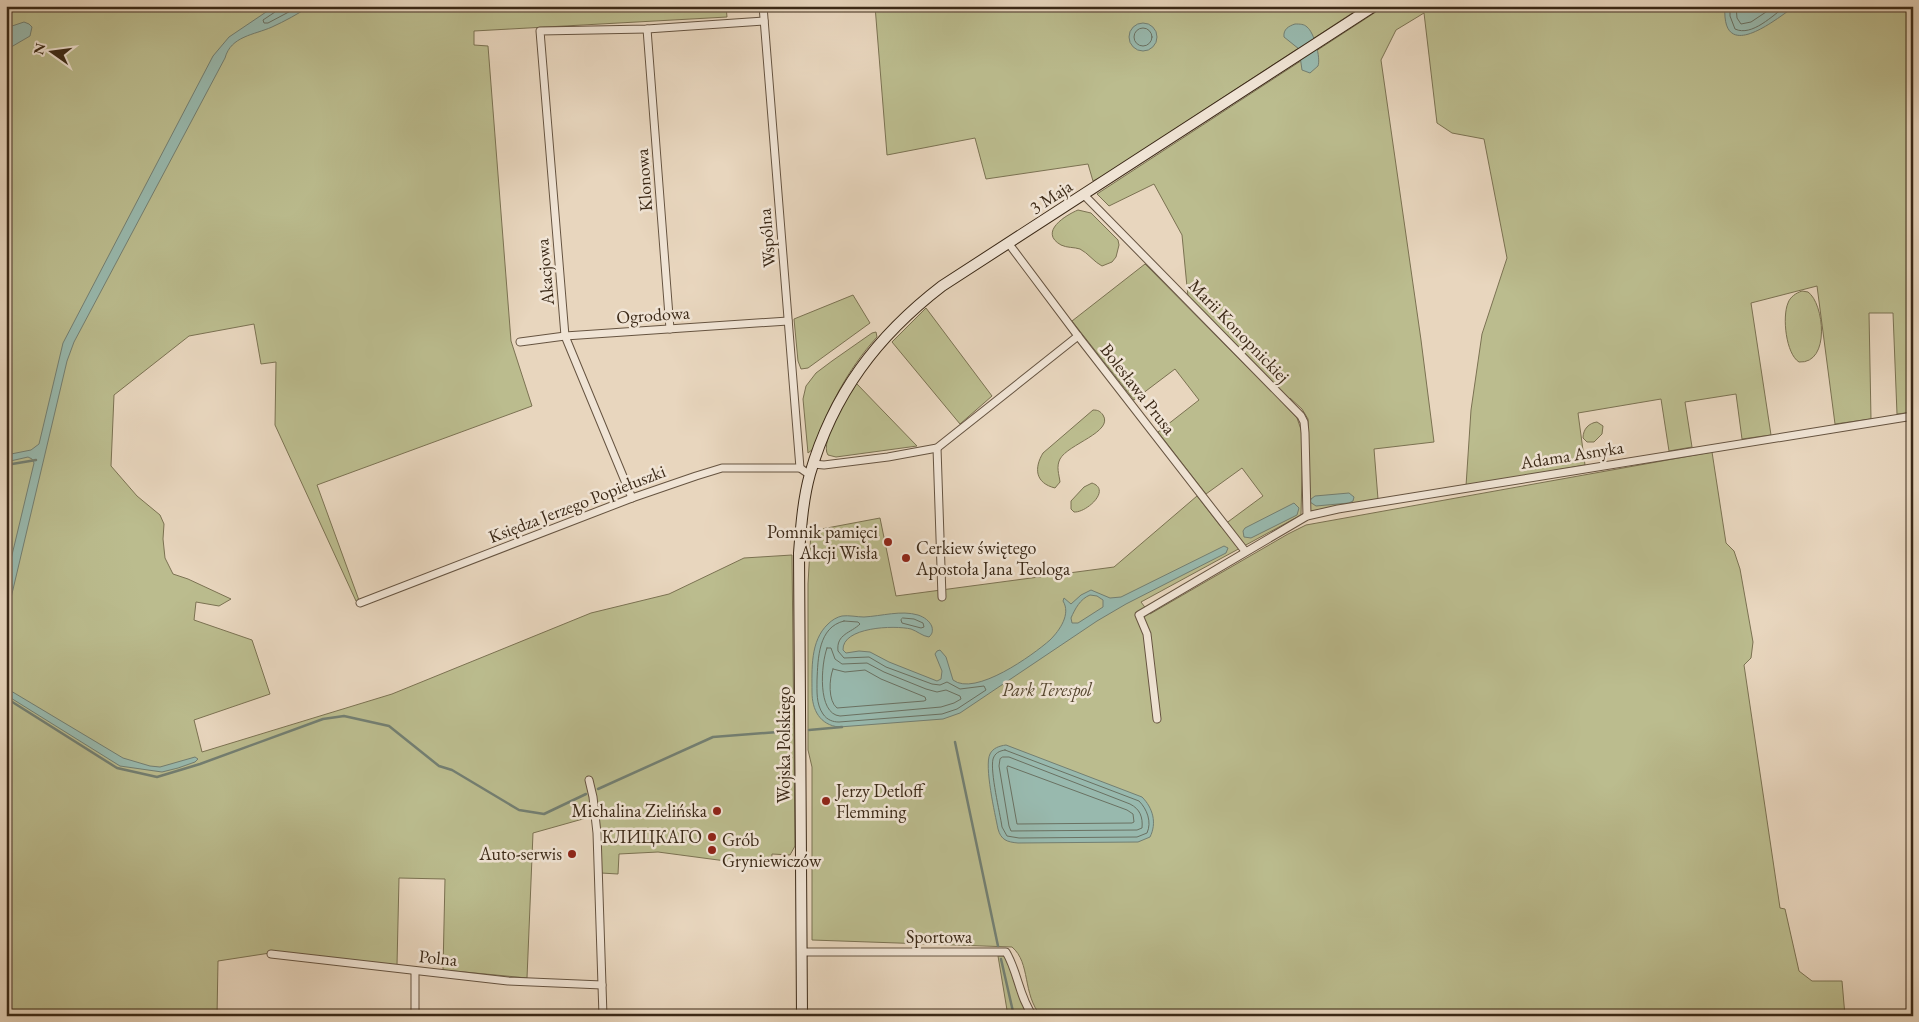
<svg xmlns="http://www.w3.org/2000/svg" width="1919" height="1022" font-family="'EB Garamond',serif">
  <rect width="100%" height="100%" fill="#e8d6be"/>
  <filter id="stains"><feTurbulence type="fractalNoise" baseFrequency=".004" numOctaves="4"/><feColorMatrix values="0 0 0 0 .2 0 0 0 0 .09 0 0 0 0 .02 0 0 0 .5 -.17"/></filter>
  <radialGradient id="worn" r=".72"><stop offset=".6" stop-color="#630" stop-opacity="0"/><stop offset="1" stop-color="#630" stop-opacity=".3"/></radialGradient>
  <g fill="#bbbc8e" stroke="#7b7252">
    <polygon points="6,6 726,6 727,17 474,31 474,45 488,46 511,341 532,406 317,485 360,603 356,601 275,425 276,362 261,364 254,324 189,336 114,395 111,466 137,496 160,515 164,524 163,539 165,558 173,574 188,579 231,599 219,606 196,602 194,620 252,640 270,694 194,720 202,752 392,694 591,613 669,594 744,558 792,555 795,846 790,855 772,854 771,867 658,852 619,854 618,874 601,873 597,815 533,833 527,978 443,970 445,879 399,878 397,965 270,953 218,961 217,1016 6,1016"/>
    <polygon points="875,6 1363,6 1103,176 1093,181 1088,164 986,179 975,138 887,155"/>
    <path d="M1385 6H1913V412L1897 414 1893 313H1869L1871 419 1835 424 1817 286 1751 303 1771 435 1742 439 1736 394 1685 402 1692 447 1669 451 1661 399 1578 413 1585 465 1466 486 1471 410 1482 334 1507 258 1484 139 1452 133 1437 123 1424 13 1396 30 1381 60 1421 340 1434 442 1374 449 1378 499 1312 511 1309 509 1308 419 1302 409 1290 398 1284 404 1297 418 1303 435 1301 515 1141 602 1150 614 1288 534 1306 525 1712 452 1726 543 1734 551 1740 569 1753 642 1751 658 1744 665 1780 908 1785 909 1799 971 1812 981H1842L1845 1016H1041C1022 994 1031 963 1012 947L812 940V767L808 750V584L811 531 880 518 896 596 1114 567 1197 496 1221 527 1263 496 1242 468 1206 494 1158 432 1199 400 1175 369 1134 400 1072 321 1145 264 1250 370 1258 368 1188 297 1182 235 1154 184 1109 206 1097 194Z"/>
    <path d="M1078 210 1091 213 1118 240 1119 245 1116 257 1112 262 1102 266C1094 262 1088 253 1080 249 1074 247 1067 248 1061 245 1038 232 1066 215 1078 210Z"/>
    <path d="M1802 291 1808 292C1824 303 1831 364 1799 362 1786 354 1782 317 1788 303 1790 297 1796 293 1802 291Z"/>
    <polygon points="853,295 870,323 808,368 801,369 798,361 794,319"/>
    <polygon points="926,308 992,396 960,424 892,342"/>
    <path d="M876 332 877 337C847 370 828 408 813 449L808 453 803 399 806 386 816 373 832 361 872 333Z"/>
    <path d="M856 383 917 446 836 457 828 455C819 442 848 396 856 383Z"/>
    <path d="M1093 410C1098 410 1100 411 1103 415 1114 432 1068 444 1060 459 1056 467 1059 474 1060 482L1055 488C1035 483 1034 468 1043 453Z"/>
    <path d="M1597 422 1603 426 1602 434 1594 442H1587L1583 438C1583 429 1589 423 1597 422Z"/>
    <path d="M1092 483C1112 490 1086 513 1074 512L1071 509V501L1084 487Z"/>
    <polygon points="998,956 1002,956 1006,957 1021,1002 1029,1016 1008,1016"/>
  </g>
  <g fill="#98b9ae" stroke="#737f72" fill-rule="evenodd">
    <path d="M275 6H310C298 14 285 21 272 27 254 35 231 36 225 58L74 342 67 361 6 619V580L34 463 32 459 28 457 6 462V455L31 450 39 444 63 343 213 56 229 37Z"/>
    <path d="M1725 6H1795C1774 21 1721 64 1725 6Z"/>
    <polygon points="24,22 29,24 32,27 30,36 6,50 6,28"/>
    <circle cx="1143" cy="37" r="14"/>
    <path d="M1295 24C1300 24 1304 24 1307 27 1314 32 1321 58 1318 66L1310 73 1302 70 1299 49 1284 37C1283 29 1289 26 1295 24Z"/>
    <polygon points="1349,493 1354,497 1353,501 1349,503 1316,506 1310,502 1311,499 1315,496"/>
    <polygon points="1294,503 1299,508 1297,515 1251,538 1244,537 1243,531 1245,528"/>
    <path d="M1224 546 1228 548 1226 553 1126 604 1097 621 960 713 943 719 839 727C820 725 812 710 812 692 812 669 810 641 828 624 832 620 837 617 842 616 849 615 857 617 864 617 882 616 901 610 918 615 924 617 930 621 932 627 933 632 932 634 929 637 922 636 917 631 911 629 894 625 842 627 843 650L846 653 859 651 870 652 889 662 937 681 941 679 942 671 935 654 937 651 940 650 946 657 953 680C975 697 1033 655 1050 640 1060 630 1071 614 1063 601L1064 598 1071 604 1081 595 1091 590 1110 598 1121 597ZM1090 595 1097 596 1103 600V607L1078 623H1072L1071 618C1075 609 1080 599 1090 595Z"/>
    <polygon points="6,688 123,758 150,766 160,767 195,757 198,759 195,762 178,768 162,772 120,766 6,695"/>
    <path d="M1006 745 1142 797C1153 808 1157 823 1150 837L1138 842 1018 843C1007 842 1001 840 998 829 995 814 984 766 990 754 993 748 999 746 1006 745Z"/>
    <polygon points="6,922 12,1016 6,1016"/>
  </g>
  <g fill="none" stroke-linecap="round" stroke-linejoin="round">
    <g stroke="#6a7162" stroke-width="1">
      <polyline points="277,6 275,12 263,20 264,23 268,23 300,6"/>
      <path d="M1730 6V16L1735 29C1752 37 1773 15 1786 6"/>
      <polyline points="1736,6 1737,18 1741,24 1751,22 1775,6"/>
      <circle cx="1143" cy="37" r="9"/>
      <polygon points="903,618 914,619 923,623 924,627 921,628 902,623 901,620"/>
      <path d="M844 621 858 622 860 624C851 633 836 634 838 651L844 658 869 657 886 667 932 684 940 685 947 682 960 689 984 686 986 690 957 709 942 714 839 722C833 722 827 720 823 714 816 704 817 691 817 680 818 659 818 627 844 621Z"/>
      <path d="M827 648H831L835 659 842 664 867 663 884 672 926 689 937 692 946 690 960 696 961 699 954 703 941 707 840 716C817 714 821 664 827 648Z"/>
      <path d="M833 669 845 672 865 670 881 679 925 697 926 700 924 701 837 708C828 701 829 679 833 669Z"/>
      <path d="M1005 750 1139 801C1147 809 1152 822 1147 833L1137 837 1019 838 1007 836 1002 827C1000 813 990 772 993 759 995 753 999 751 1005 750Z"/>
      <path d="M1003 757H1009L1130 804C1140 809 1143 817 1142 828L1137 830 1011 831 1009 826 999 766 1000 759Z"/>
      <polygon points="1008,766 1127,810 1133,814 1134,822 1132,823 1017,824 1007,768"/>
    </g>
    <g stroke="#737f72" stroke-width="2.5">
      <polyline points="6,465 36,460"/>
      <polyline points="6,698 117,768 157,777 200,764 323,719 344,716 389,726 439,766 452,770 519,810 544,814 586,794"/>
      <polyline points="809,730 842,727"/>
      <polyline points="955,742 998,946"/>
      <polyline points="598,789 713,737 791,731"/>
      <polyline points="1001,959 1014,1016"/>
    </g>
    <g stroke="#665441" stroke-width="9">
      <g id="street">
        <polyline points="763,6 800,468"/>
        <polyline points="647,29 670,329"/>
        <polyline points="1084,195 1301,416 1304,422 1305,433 1307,516"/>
        <polyline points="1009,244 1078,336 1245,551"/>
        <polyline points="520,342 565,336 788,321"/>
        <polyline points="937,448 942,597"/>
        <polyline points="813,464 824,465 888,457 937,448 1078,336"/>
        <polyline points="632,498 565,336 540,31 647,29 764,21"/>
        <polyline points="360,603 632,498 696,476 722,468 800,468 810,475"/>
        <polyline points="1157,719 1147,634 1139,615 1307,516 1338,509 1913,416"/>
        <polyline points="589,780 593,797 597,833 603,1016"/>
        <path d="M802 952H1006C1018 972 1019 997 1033 1016"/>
        <polyline points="271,954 508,981 602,985"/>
        <polyline points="415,971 415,1016"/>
      </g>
    </g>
    <g stroke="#3b2917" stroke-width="12">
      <path id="secondary" d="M802 1016 799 553C801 527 803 499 810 474 833 394 877 336 942 286L1374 6"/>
    </g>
    <use href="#street" stroke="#f0e4d5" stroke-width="7"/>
    <use href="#secondary" stroke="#f0e4d5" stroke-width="10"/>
  </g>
  <g fill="#8f2418" stroke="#f0e4d5" stroke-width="2">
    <circle cx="888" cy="542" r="5"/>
    <circle cx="906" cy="558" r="5"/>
    <circle cx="826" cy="801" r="5"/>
    <circle cx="717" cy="811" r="5"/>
    <circle cx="712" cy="837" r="5"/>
    <circle cx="712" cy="850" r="5"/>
    <circle cx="572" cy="854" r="5"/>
  </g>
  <g text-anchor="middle" stroke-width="5" stroke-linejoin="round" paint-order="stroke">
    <g font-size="18" fill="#3b2917" stroke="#f0e4d5">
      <text transform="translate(644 180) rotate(-94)" y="6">Klonowa</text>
      <text transform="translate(1051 197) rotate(-33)" y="6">3 Maja</text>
      <text transform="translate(767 238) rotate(-95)" y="6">Wspólna</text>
      <text transform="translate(545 272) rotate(-95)" y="6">Akacjowa</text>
      <text transform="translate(653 315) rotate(-4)" y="6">Ogrodowa</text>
      <text transform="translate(1239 331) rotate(46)" y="6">Marii Konopnickiej</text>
      <text transform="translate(1138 389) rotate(52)" y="6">Bolesława Prusa</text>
      <text transform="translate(1572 455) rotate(-9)" y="6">Adama Asnyka</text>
      <text transform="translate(577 504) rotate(-21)" y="6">Księdza Jerzego Popiełuszki</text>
      <text transform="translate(784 745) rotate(-90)" y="6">Wojska Polskiego</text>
      <text x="939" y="943">Sportowa</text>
      <text transform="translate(438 958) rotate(6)" y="6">Polna</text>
    </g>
    <g font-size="18" fill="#3b2917" stroke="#f0e4d5" text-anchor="end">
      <text x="878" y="538">Pomnik pamięci<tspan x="878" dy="21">Akcji Wisła</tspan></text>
      <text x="916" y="554" text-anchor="start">Cerkiew świętego<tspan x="916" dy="21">Apostoła Jana Teologa</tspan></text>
      <text x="836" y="797" text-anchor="start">Jerzy Detloff<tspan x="836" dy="21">Flemming</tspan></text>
      <text x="707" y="817">Michalina Zielińska</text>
      <text x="702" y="843">КЛИЦКАГО</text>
      <text x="722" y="846" text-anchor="start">Grób<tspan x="722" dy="21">Gryniewiczów</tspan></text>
      <text x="562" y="860">Auto-serwis</text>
    </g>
    <g font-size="18" font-style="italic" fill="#55462f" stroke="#f0e4d5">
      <text x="1047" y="696">Park Terespol</text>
    </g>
  </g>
  <rect width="1919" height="1022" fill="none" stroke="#e8d6be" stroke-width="25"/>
  <rect x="8" y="8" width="1904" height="1007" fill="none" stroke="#3b2917" stroke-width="2.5"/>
  <rect x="12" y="12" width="1894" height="997" fill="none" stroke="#3b2917"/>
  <g transform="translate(52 52) rotate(284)" stroke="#f0e4d5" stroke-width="4" paint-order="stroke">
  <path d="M0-4L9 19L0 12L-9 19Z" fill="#3b2917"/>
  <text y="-8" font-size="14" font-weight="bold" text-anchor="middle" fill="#3b2917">N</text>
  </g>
  <rect width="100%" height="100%" filter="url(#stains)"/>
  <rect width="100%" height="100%" fill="url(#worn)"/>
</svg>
